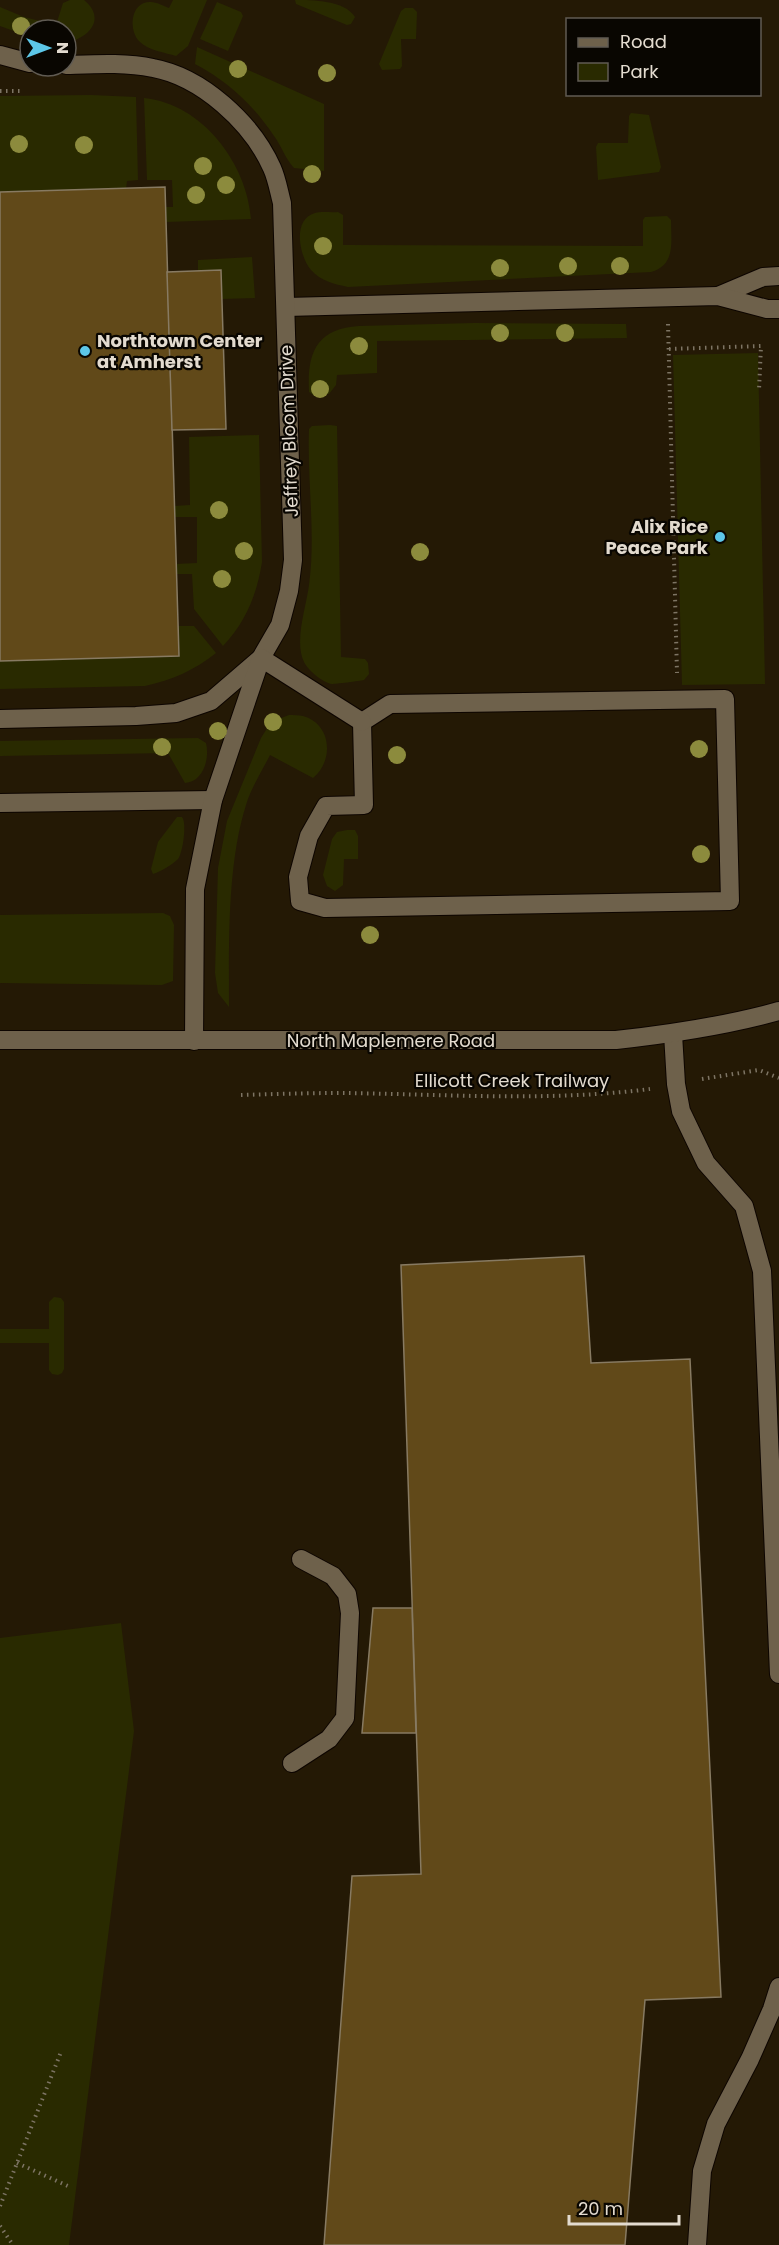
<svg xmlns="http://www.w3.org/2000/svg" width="779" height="2245" font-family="Poppins,sans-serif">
  <rect width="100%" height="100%" fill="#241905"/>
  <g fill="#292a00">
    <path d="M70 0H84C107 19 89 38 66 43V30H30V37L0 26V7L24 17 56 25 63 3Z"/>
    <path d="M173 0H207L188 46 176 56C166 53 148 50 140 42 128 31 130 1 151 2 156 2 164 6 169 8Z"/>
    <path d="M295 0C313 0 344 0 355 17L351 24 347 25 296 4Z"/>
    <polygon points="217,2 241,12 243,16 228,51 200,39"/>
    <polygon points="405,8 413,8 417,12 416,39 401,39 402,66 400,69 382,70 379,64 401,11"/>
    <path d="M197 47 324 104V171L294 168C285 158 282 147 274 136 253 105 229 82 195 64Z"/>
    <polygon points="91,95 136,97 138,180 127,181 126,189 0,192 0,96"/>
    <path d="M144 98C203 104 247 164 251 219L166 222 165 207H173L172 180H147Z"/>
    <polygon points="631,113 649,115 661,167 659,172 598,180 596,147 598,143 628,143 629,116"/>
    <path d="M338 212 343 215V245L643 246V220L645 217 667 216 671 220C671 242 676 265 651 272L348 287C334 284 321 281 311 270 299 256 292 219 315 213 322 211 331 213 338 212Z"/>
    <polygon points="252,257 255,298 222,299 221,271 198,271 198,260"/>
    <path d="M474 323 626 324 627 338 377 341V373L337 375 336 385 329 394 313 395 309 392C307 353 316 329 359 326Z"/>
    <polygon points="758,353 765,684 682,685 673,355"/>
    <path d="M330 425 337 426 341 657 365 659 368 663 369 674 364 680C360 681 335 684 332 684 323 683 308 670 304 662 294 641 306 608 309 585 316 534 307 481 309 429L312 426Z"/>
    <path d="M259 435 262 562C257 594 246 622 223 646L194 609 192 574H176L175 564 197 563V517H174V506L190 505 189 437Z"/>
    <path d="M177 626H194L216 653C195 670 172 680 145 686L0 689V661L178 656Z"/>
    <path d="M289 715C293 715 299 715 303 716 332 724 334 761 313 778L270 755C262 771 251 788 246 805 227 865 229 944 229 1007L218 993 215 973 218 868 227 821 261 738 271 722Z"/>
    <path d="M198 738 206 743C210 759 203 782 185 783L168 753 0 756V741Z"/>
    <path d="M177 817H182C187 823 183 852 178 859 173 864 160 872 153 874L151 869 158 842Z"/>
    <polygon points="347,830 355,830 358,836 358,859 344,859 343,885 335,891 327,886 323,875 332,839 337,832"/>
    <polygon points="163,913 170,916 174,925 173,981 162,985 0,983 0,915"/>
    <polygon points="54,1297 61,1298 64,1302 64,1369 62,1373 58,1375 52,1374 49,1370 49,1343 0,1343 0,1329 49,1329 49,1302"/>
    <polygon points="121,1623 134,1731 69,2245 0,2245 0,1638"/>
  </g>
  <g fill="#614919" stroke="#877a62" stroke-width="1.5">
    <polygon points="165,187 179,656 0,661 0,192"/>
    <polygon points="221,270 226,429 172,430 167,272"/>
    <polygon points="584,1256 591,1363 690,1359 721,1997 645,2000 625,2245 324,2245 352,1876 421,1874 401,1265"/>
    <polygon points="373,1608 412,1608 416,1733 362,1733"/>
  </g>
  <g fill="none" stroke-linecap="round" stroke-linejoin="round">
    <g stroke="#0d0500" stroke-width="20">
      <g id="lane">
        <polyline points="0,55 30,63"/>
        <polyline points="718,296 763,277 779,276"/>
        <polyline points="286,307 718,296 767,309 779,309"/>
        <polygon points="725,699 730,901 325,908 300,901 298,877 309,836 326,806 364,805 362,722 390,704"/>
        <path d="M0 719 136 716 176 713 211 701 261 658 280 625 289 591 293 560 282 203C279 192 277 179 272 168 252 123 202 77 153 68 125 62 95 64 66 65"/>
        <polyline points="0,803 213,800"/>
        <polyline points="673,1034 676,1084 681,1111 706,1163 744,1206 762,1271 779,1674"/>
        <polyline points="194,1041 195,889 213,800 261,658 362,722"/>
        <polyline points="292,1763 329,1739 345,1718 350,1613 347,1594 333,1576 301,1559"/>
        <polyline points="697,2245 702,2171 716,2124 750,2059 772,2009 779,1987"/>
      </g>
    </g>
    <g stroke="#0d0500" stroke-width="20">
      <path id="street" d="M0 1040H616C671 1034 725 1026 779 1011"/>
    </g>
    <g stroke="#7d7464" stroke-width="4" stroke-dasharray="1.5 4.5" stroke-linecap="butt">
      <polyline points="0,91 20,91"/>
      <polyline points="668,324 677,673"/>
      <polyline points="669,349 761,346 759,390"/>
      <polyline points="702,1079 759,1070 779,1078"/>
      <path d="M241 1095C274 1094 308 1093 341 1093 444 1094 547 1102 650 1089"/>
      <polyline points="17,2163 68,2186"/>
      <polyline points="0,2206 61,2052"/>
      <polyline points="0,2226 13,2245"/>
    </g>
    <use href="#lane" stroke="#6e614b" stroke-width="18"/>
    <use href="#street" stroke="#6e614b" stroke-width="18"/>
  </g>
  <g fill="#8c8b3d">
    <circle cx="21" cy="26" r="9"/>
    <circle cx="238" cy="69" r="9"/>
    <circle cx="327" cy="73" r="9"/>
    <circle cx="19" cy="144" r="9"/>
    <circle cx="84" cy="145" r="9"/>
    <circle cx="203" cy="166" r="9"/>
    <circle cx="312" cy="174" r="9"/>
    <circle cx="226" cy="185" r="9"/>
    <circle cx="196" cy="195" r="9"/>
    <circle cx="323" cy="246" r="9"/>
    <circle cx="568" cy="266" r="9"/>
    <circle cx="620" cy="266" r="9"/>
    <circle cx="500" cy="268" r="9"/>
    <circle cx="500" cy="333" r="9"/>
    <circle cx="565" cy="333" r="9"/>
    <circle cx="359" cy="346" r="9"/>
    <circle cx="320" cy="389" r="9"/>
    <circle cx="219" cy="510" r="9"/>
    <circle cx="244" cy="551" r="9"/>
    <circle cx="420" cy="552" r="9"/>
    <circle cx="222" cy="579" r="9"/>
    <circle cx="273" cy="722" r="9"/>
    <circle cx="218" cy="731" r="9"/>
    <circle cx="162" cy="747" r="9"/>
    <circle cx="699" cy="749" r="9"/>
    <circle cx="397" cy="755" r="9"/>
    <circle cx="701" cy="854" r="9"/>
    <circle cx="370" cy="935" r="9"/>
  </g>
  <g fill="#5dc7e8" stroke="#090601" stroke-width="2">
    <circle cx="85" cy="351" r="6"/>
    <circle cx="720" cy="537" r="6"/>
  </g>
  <g text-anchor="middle" stroke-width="4.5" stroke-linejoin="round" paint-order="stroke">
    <g font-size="18" font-weight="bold" fill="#e3dbcf" stroke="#090601" text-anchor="start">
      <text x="97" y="347">Northtown Center<tspan x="97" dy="21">at Amherst</tspan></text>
      <text x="708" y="533" text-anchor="end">Alix Rice<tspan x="708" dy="21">Peace Park</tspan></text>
    </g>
    <g font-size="18" fill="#e3dbcf" stroke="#090601">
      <text transform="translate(289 431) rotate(-92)" y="6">Jeffrey Bloom Drive</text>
      <text x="391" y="1047">North Maplemere Road</text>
      <text x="512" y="1087">Ellicott Creek Trailway</text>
    </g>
  </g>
  <rect x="566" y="18" width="195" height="78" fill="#090601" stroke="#605b53" stroke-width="1.5"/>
  <rect x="578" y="38" width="30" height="9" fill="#6e614b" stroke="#605b53" stroke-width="1.5"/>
  <text x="620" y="48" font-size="18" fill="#e3dbcf">Road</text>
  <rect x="578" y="63" width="30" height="18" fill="#292a00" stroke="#605b53" stroke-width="1.5"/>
  <text x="620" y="78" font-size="18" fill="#e3dbcf">Park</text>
  <g transform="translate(48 48) rotate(90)"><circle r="28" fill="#090601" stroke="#605b53" stroke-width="1.5"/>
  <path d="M0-4.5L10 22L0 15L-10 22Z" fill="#5dc7e8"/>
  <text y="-9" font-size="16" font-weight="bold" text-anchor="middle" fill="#e3dbcf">N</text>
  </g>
  <path d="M569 2215v9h110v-9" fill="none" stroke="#e3dbcf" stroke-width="3"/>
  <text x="578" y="2215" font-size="18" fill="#e3dbcf" stroke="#090601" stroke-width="4.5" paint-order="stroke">20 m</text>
</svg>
